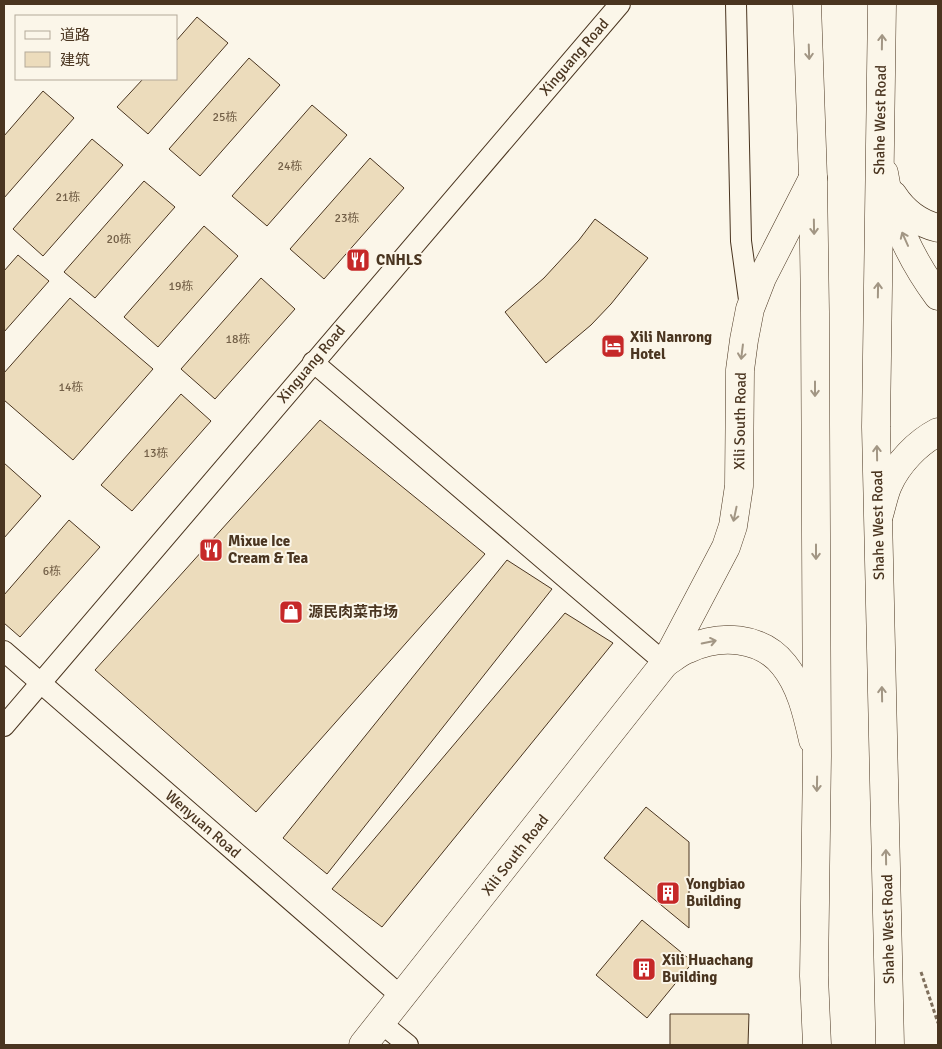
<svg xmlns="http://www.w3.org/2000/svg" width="942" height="1049" font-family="Signika,'Noto Sans SC',sans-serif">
  <rect width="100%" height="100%" fill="#fbf6e9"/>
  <g fill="#ecdcbc" stroke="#4a3520">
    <polygon points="197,17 228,43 148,134 117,107 143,79 176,79 176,41"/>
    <polygon points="249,58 280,85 200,176 169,149"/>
    <polygon points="43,91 74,118 4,198 4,136"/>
    <polygon points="312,105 347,135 267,226 232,196"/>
    <polygon points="92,139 123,165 43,256 13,229"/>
    <polygon points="370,158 404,188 324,279 290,249"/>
    <polygon points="144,181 175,207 95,298 64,272"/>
    <polygon points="595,219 648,258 611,304 591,325 546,363 505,312 544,278 579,240"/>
    <polygon points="204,226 238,256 158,347 124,317"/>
    <polygon points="18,255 49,281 4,332 4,271"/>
    <polygon points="261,278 295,309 215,399 181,369"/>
    <polygon points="70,298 153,369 73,460 4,400 4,373"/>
    <polygon points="181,394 211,421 132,511 101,485"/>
    <polygon points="320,420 485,554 256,812 95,670"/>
    <polygon points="4,463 41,496 4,538"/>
    <polygon points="69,520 100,547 20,637 4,623 4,595"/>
    <polygon points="507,560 552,589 327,874 283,838"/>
    <polygon points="565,613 613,643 382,927 332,889"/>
    <polygon points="646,807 689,842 689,928 604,858"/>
    <polygon points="642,920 693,962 647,1018 596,975"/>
    <polygon points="670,1014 749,1014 748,1045 670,1045"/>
  </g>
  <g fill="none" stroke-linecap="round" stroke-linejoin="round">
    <g stroke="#4a3520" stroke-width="22">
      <g id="street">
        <polyline points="736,4 741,241 750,307"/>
        <polyline points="313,362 665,663"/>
        <polyline points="4,651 402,997"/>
        <polyline points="4,726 620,4"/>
        <polyline points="381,1023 408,1045"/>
      </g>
    </g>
    <g stroke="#4a3520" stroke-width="29">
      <g id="secondary">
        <path d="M884 173C890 216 912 261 938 296"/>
        <path d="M893 195C904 212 918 223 938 228"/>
        <path d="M879 515C882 505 884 494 888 485 898 463 917 443 938 432"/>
        <path d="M665 663C673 658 680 652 688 649 720 634 761 636 784 665 801 686 807 714 813 740"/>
        <polyline points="363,1045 665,663 715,568 726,547 733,526 739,486 740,370 744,340 750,309 762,278 813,178"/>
      </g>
    </g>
    <g stroke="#4a3520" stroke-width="29">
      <g id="primary">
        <polyline points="807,4 813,178 815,312 817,756 814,976 817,1045"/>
        <polyline points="882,4 876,427 890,1045"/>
      </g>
    </g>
    <polyline stroke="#7f6f5c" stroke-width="3" stroke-dasharray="4 2.5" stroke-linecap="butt" points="921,972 938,1023"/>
    <use href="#street" stroke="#fbf6e9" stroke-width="20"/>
    <use href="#secondary" stroke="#fbf6e9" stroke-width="28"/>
    <use href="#primary" stroke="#fbf6e9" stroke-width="28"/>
  </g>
  <defs><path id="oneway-shaft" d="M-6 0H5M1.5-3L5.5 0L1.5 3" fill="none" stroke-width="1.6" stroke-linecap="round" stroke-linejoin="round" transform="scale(1.25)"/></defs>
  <g stroke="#a29684">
    <use href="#oneway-shaft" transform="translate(882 42) rotate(-89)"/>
    <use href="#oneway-shaft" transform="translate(809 52) rotate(88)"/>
    <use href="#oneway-shaft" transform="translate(814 227) rotate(89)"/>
    <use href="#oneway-shaft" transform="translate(905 239) rotate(-114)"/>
    <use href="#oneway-shaft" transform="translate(878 290) rotate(-89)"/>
    <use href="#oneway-shaft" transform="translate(742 352) rotate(97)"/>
    <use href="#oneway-shaft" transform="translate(815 389) rotate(90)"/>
    <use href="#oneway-shaft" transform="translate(877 453) rotate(-91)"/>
    <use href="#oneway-shaft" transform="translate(735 514) rotate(102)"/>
    <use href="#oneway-shaft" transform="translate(816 552) rotate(90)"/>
    <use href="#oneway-shaft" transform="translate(709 642) rotate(-12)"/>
    <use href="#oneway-shaft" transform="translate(882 694) rotate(-91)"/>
    <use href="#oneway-shaft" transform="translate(817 784) rotate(91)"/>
    <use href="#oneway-shaft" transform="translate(886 857) rotate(-91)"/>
  </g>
  <defs>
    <g id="restaurant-square" transform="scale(1.25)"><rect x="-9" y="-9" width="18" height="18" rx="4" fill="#c62828" stroke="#fbf6e9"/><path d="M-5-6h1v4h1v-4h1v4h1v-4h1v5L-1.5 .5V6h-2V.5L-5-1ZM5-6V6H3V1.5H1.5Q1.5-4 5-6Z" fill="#fff"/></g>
    <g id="hotel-square" transform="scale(1.25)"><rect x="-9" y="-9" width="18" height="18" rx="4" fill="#c62828" stroke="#fbf6e9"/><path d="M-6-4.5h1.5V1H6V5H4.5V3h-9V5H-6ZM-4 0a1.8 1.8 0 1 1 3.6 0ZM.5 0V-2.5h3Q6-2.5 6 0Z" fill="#fff"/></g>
    <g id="shop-square" transform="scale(1.25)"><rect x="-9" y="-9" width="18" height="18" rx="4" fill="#c62828" stroke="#fbf6e9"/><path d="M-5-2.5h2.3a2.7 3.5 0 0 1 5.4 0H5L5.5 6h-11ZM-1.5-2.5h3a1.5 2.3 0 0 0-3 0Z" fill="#fff"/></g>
    <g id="building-square" transform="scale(1.25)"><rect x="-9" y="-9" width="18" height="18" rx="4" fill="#c62828" stroke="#fbf6e9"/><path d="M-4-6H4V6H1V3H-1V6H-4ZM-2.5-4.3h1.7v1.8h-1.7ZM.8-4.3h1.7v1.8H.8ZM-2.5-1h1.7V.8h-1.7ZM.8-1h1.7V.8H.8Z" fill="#fff"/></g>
  </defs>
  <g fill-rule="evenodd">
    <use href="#restaurant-square" x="358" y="260"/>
    <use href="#hotel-square" x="613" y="346"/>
    <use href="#restaurant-square" x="211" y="550"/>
    <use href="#shop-square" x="291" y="612"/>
    <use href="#building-square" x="668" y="893"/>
    <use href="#building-square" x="644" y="969"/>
  </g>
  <g text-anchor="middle" stroke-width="4" stroke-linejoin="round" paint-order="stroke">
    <g font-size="12" fill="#725f47">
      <text x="225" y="121">25栋</text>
      <text x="290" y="170">24栋</text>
      <text x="68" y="201">21栋</text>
      <text x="347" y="222">23栋</text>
      <text x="119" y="243">20栋</text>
      <text x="181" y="290">19栋</text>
      <text x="238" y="343">18栋</text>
      <text x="71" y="391">14栋</text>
      <text x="156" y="457">13栋</text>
      <text x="52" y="575">6栋</text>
    </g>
    <g font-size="15" fill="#4a3520" stroke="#fbf6e9">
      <text transform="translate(574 57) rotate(-49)" y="5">Xinguang Road</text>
      <text transform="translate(880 120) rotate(-89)" y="5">Shahe West Road</text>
      <text transform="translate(311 364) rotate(-50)" y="5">Xinguang Road</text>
      <text transform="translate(740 421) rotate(-89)" y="5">Xili South Road</text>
      <text transform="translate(878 525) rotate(-91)" y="5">Shahe West Road</text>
      <text transform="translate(203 824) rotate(41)" y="5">Wenyuan Road</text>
      <text transform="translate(515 855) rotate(-52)" y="5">Xili South Road</text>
      <text transform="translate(888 929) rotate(-91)" y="5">Shahe West Road</text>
    </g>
    <g font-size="15" font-weight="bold" fill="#4a3520" stroke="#fbf6e9" text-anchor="start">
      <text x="376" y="265">CNHLS</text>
      <text x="630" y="342">Xili Nanrong<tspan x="630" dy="17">Hotel</tspan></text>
      <text x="228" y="546">Mixue Ice<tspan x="228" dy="17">Cream &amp; Tea</tspan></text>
      <text x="308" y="617">源民肉菜市场</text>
      <text x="686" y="889">Yongbiao<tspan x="686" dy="17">Building</tspan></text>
      <text x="662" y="965">Xili Huachang<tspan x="662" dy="17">Building</tspan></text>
    </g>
  </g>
  <rect width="942" height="1049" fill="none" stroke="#4a3520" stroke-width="10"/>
  <rect x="15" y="15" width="162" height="65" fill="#fbf6e9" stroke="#b4a999"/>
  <rect x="25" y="31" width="25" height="8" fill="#fbf6e9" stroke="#b4a999"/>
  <text x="60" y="40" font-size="15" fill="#4a3520">道路</text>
  <rect x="25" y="52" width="25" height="15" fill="#ecdcbc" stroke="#b4a999"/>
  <text x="60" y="65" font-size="15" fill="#4a3520">建筑</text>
</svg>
